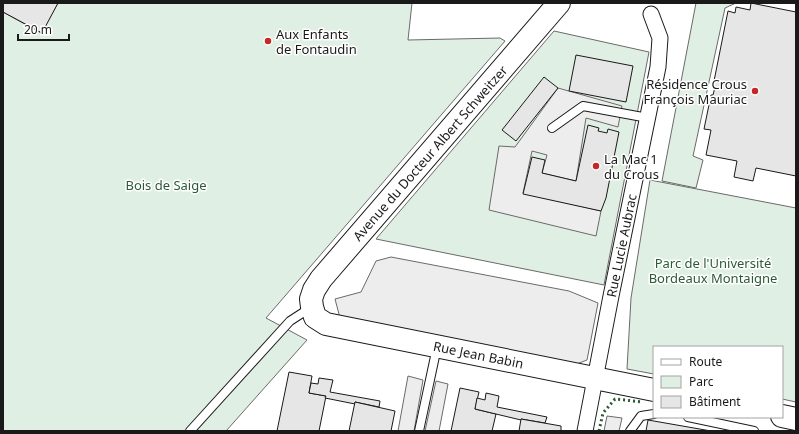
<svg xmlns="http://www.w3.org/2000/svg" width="799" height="434" font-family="'Noto Sans',sans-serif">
  <rect width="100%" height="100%" fill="#fff"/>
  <g fill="#e0efe3" stroke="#6a6a6a">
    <polygon points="58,3 412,3 408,40 500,38 505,41 266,318 307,340 226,431 3,431 3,12 41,33"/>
    <polygon points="696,3 736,3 725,8 693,156 703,160 696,188 662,181"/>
    <polygon points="554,31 649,52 604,285 376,239"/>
    <polygon points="650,180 796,208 796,402 782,399 782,347 654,347 654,374 627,369 631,298"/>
  </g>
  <g fill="#ededed" stroke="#6a6a6a">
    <polygon points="558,88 622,106 618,127 586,118 576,181 542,173 547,155 532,151 523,193 601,211 596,236 489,210 499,146 515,147"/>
    <polygon points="391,257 569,291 598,303 587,360 574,365 340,318 335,299 361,292 376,261"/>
    <polygon points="408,376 423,380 414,431 398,431"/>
    <polygon points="436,381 448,384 439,431 425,431"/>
    <polygon points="607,416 622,418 619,431 604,431"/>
  </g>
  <g fill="#e6e6e6" stroke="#1a1a1a">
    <polygon points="3,3 58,3 42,33 3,12"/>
    <polygon points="751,3 796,12 796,176 756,168 753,181 734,177 737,161 706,155 711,130 704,129 711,95 713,95 715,87 713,86 728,11 735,13 736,7 750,10"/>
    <polygon points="576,55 633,66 626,102 569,91"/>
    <polygon points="544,77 558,88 516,141 502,130"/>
    <polygon points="588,125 599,128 598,131 607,133 608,129 619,132 606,198 601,211 523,194 532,157 545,160 542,173 576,181"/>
    <polygon points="289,372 312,376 309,393 326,396 319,431 277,431"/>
    <polygon points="319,378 333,380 330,392 380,401 379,407 355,402 355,404 325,398 326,396 309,393 311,383 318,384"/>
    <polygon points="460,388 479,392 475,409 496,414 492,431 451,431"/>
    <polygon points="486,393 499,396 497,407 547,417 545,423 521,419 521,420 475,409 477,398 485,400"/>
    <polygon points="355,402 395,411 391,431 349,431"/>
    <polygon points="521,419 561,426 561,431 519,431"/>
    <polygon points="648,420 671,424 711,431 646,431"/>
  </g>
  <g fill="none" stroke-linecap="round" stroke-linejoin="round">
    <g stroke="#1a1a1a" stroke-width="10">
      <g id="lane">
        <polyline points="552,128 583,106 648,118"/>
        <polyline points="688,417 754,431"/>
        <polyline points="190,431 290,321 310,308"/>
        <polyline points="419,431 437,347"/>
        <polyline points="630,431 641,416 654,414"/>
      </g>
    </g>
    <g stroke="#1a1a1a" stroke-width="17">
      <g id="street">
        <path id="s1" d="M585 431 611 296 658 67 660 38 651 14"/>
      </g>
    </g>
    <g stroke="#1a1a1a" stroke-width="24">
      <g id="secondary">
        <path id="s2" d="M559 3 321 279 314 290 311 299 312 307 315 317 326 324 654 390"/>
        <polyline points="782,416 796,419"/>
      </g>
    </g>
    <use href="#lane" stroke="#fff" stroke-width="8"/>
    <use href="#street" stroke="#fff" stroke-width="15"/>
    <use href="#secondary" stroke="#fff" stroke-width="22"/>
    <polyline stroke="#2b5a34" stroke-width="3" stroke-dasharray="2 3" stroke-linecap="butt" points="599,431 603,413 615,399 643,402"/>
  </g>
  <g fill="#c62828" stroke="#fff" stroke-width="1.5">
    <circle cx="268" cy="41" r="4"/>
    <circle cx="755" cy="91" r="4"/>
    <circle cx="596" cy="166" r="4"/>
  </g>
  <g text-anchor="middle" stroke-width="3" stroke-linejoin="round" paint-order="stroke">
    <g font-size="13" fill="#1a1a1a" stroke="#fff" text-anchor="start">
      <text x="276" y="39">Aux Enfants<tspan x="276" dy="15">de Fontaudin</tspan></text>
      <text x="747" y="89" text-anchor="end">Résidence Crous<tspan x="747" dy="15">François Mauriac</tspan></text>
      <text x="604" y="164">La Mac 1<tspan x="604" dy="15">du Crous</tspan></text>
    </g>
    <g font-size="13" fill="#1a1a1a" stroke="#fff">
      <text transform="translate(430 153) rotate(-49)" y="5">Avenue du Docteur Albert Schweitzer</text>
      <text dy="5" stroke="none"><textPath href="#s1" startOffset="189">Rue Lucie Aubrac</textPath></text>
      <text dy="5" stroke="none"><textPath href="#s2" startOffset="574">Rue Jean Babin</textPath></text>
    </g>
    <g font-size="13" fill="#2b5a34" stroke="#fff">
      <text x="166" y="190">Bois de Saige</text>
      <text x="713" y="268">Parc de l'Université<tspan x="713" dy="15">Bordeaux Montaigne</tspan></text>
    </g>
  </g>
  <rect width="799" height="434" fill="none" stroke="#1a1a1a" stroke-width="8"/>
  <rect x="653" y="346" width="130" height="72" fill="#ffffff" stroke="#a3a3a3"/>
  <rect x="661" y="359" width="20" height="6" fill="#ffffff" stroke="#a3a3a3"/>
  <text x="689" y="366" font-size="12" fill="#1a1a1a">Route</text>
  <rect x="661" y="376" width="20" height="12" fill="#e0efe3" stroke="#a3a3a3"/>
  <text x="689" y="386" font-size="12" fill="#1a1a1a">Parc</text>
  <rect x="661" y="396" width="20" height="12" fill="#e6e6e6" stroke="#a3a3a3"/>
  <text x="689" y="406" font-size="12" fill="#1a1a1a">Bâtiment</text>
  <path d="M18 34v6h51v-6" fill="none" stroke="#1a1a1a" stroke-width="2"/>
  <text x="24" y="34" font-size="12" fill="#1a1a1a" stroke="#ffffff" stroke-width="3" paint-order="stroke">20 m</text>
</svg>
